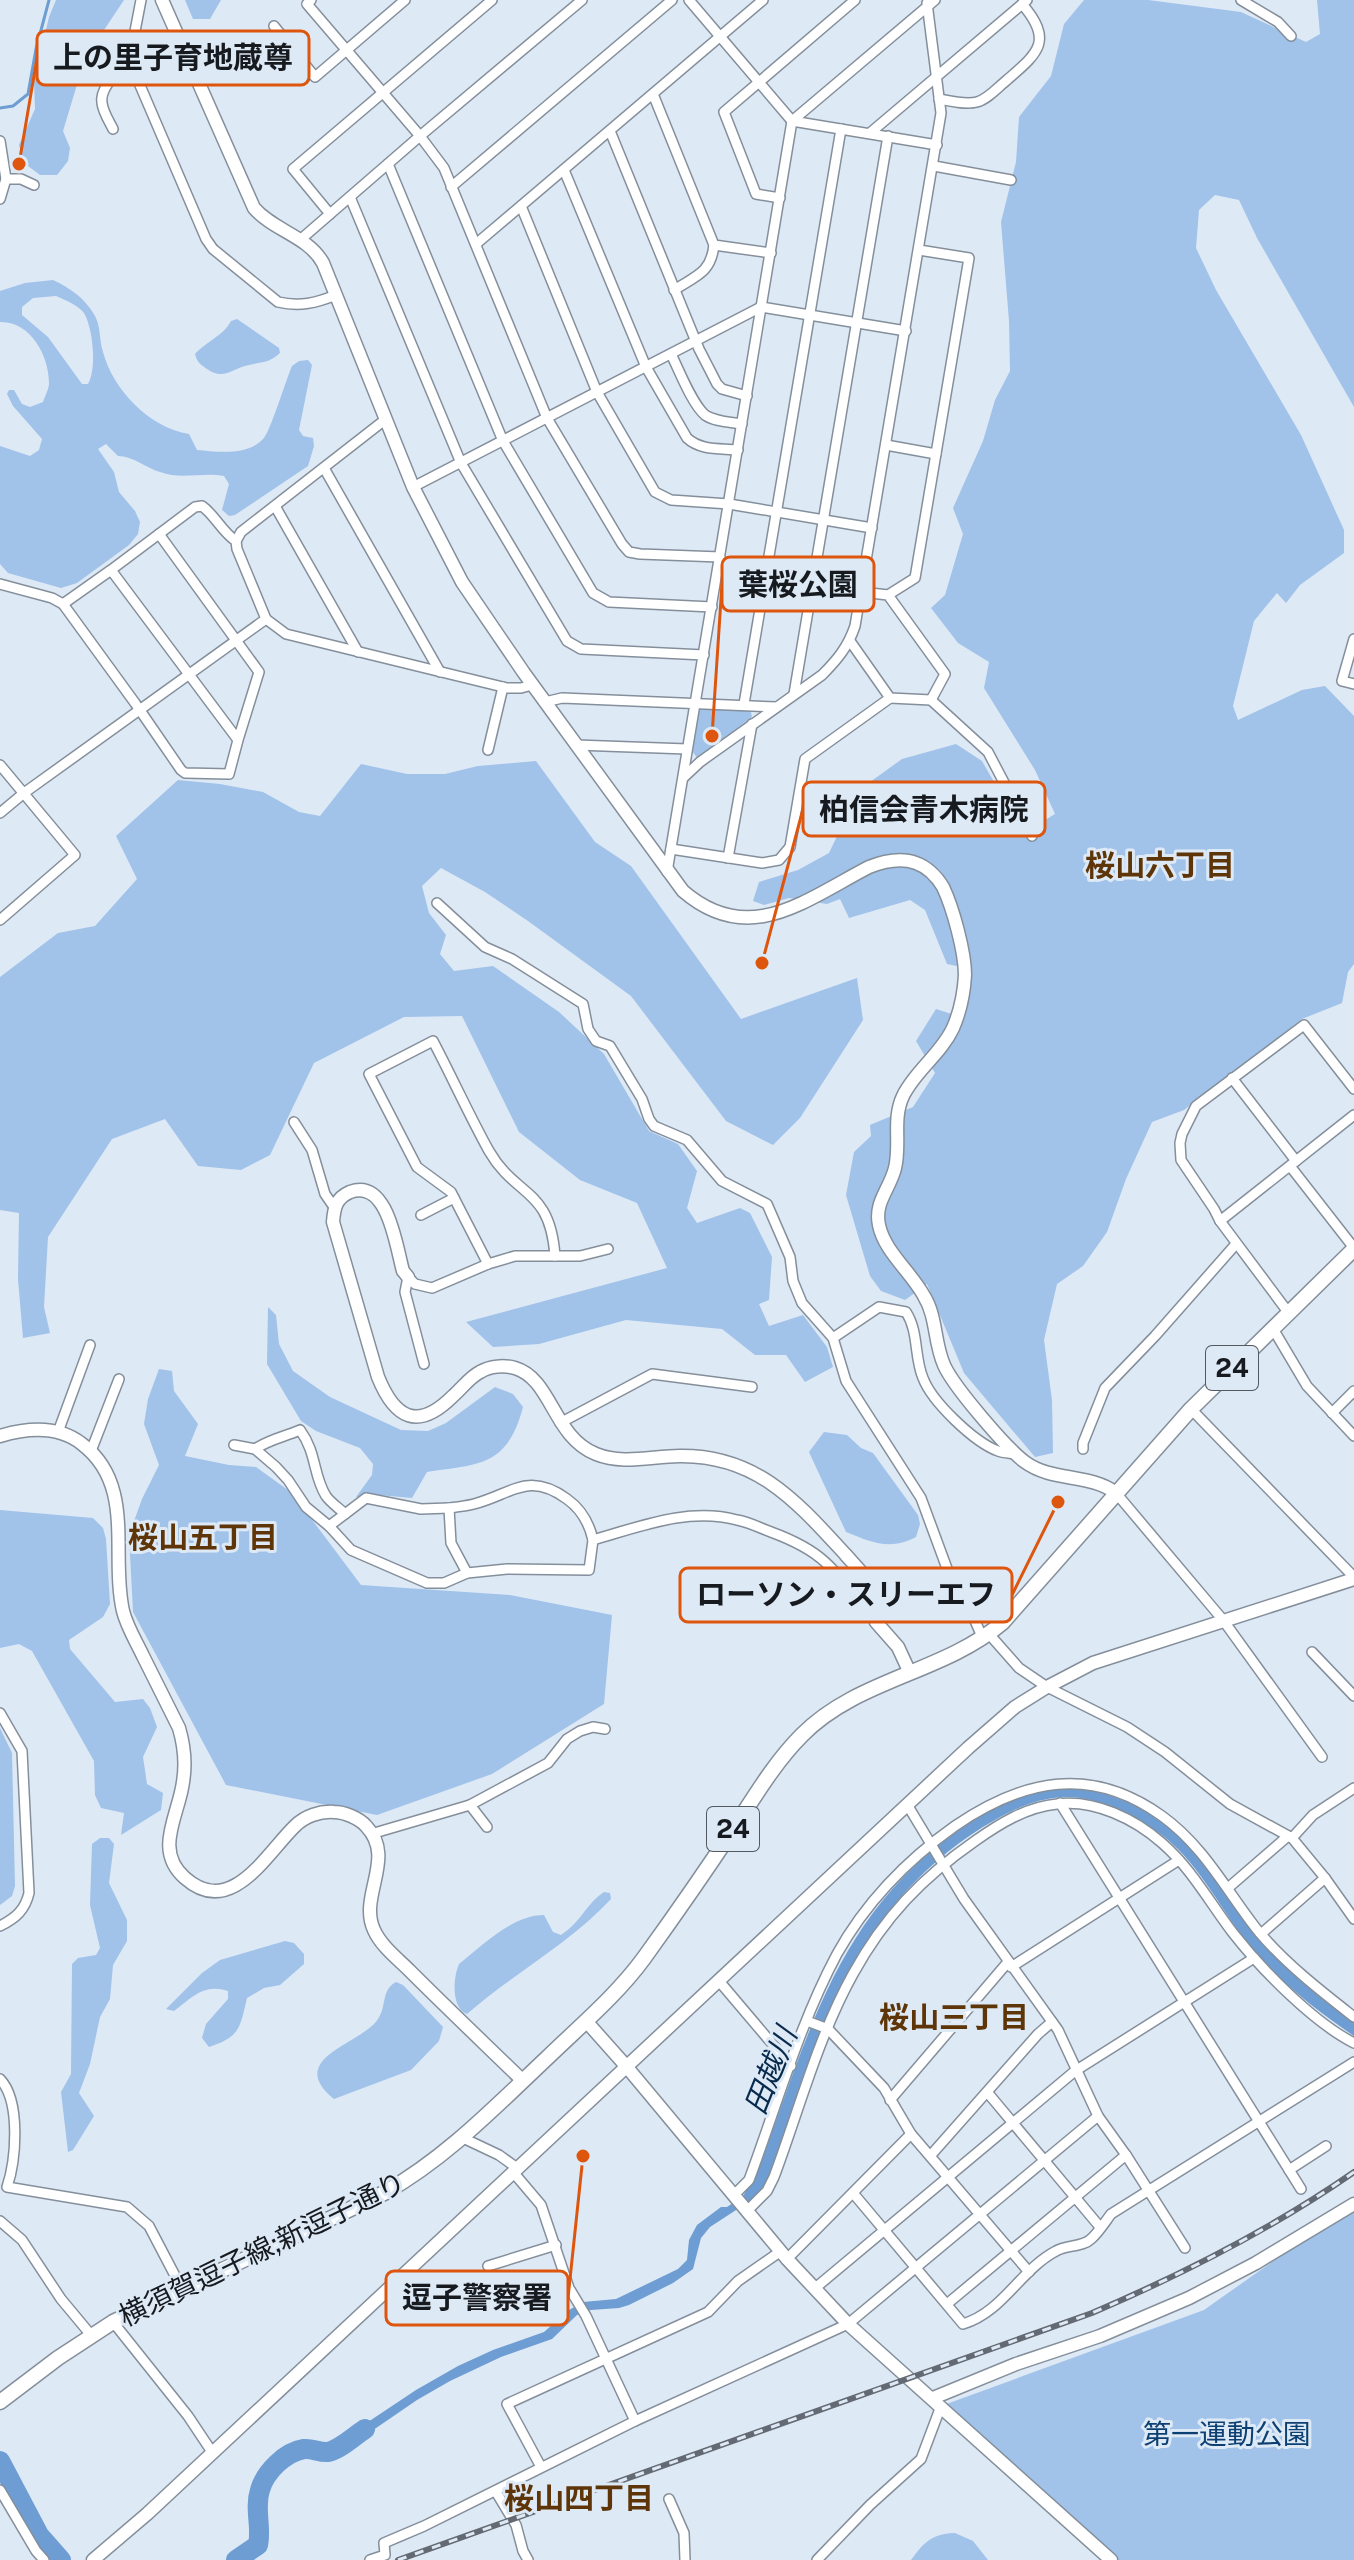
<svg xmlns="http://www.w3.org/2000/svg" width="1354" height="2560" font-family="'Public Sans','Noto Sans JP',sans-serif">
  <rect width="100%" height="100%" fill="#dee9f6"/>
  <g fill="#a1c2e9" fill-rule="evenodd">
    <polygon points="56,0 124,0 104,30 89,45 63,131 70,148 68,161 57,175 40,175 24,163 19,145 35,109 34,81 49,17"/>
    <polygon points="185,0 221,0 210,19 193,19"/>
    <polygon points="1084,0 1148,0 1241,12 1306,42 1320,34 1317,0 1354,0 1354,407 1257,238 1239,200 1215,195 1199,210 1196,248 1216,290 1301,435 1344,530 1344,553 1300,585 1286,603 1277,593 1254,621 1233,706 1238,720 1302,690 1325,686 1354,716 1354,964 1348,972 1342,1003 1302,1019 1184,1110 1152,1122 1126,1179 1107,1232 1083,1266 1057,1284 1044,1340 1052,1400 1053,1453 1035,1457 964,1373 927,1284 905,1300 881,1291 870,1276 846,1195 854,1152 871,1136 870,1125 913,1107 935,1073 916,1041 936,1009 961,1017 971,969 947,964 925,910 910,900 849,918 840,899 827,904 789,898 764,905 753,901 759,882 798,870 829,853 859,790 902,759 956,744 982,761 1017,822 1035,826 1055,814 1035,770 984,688 989,662 958,643 931,608 945,595 963,534 953,508 983,441 995,400 1010,371 1009,321 1001,222 1016,162 1019,117 1051,76 1064,24"/>
    <path d="M53 280C70 288 85 298 95 316 101 327 99 340 103 352 113 390 150 428 189 434L197 450C218 452 248 456 264 438 271 429 286 380 292 366L299 361 308 360 312 365 299 430 303 436 313 438 314 446 308 466 235 515 229 516 222 510 229 484 224 476C202 472 181 480 160 472 146 468 133 456 118 456L106 444 98 449 114 472 119 492 135 511 140 522 138 534 129 545 77 583 61 588 8 573 0 564V446L30 456 39 450 42 439 13 406 7 394 9 390H14L22 404 30 407 43 402C45 396 49 389 49 383 49 355 30 321 0 322V291L25 283ZM56 296C65 300 78 305 84 313 93 328 97 369 88 384H82L48 337 22 315V307L33 298Z"/>
    <path d="M237 319 279 348 280 353C267 364 264 361 249 365 233 368 223 381 207 369 200 364 197 362 195 354 206 342 224 335 231 321Z"/>
    <polygon points="706,706 747,709 751,712 752,717 698,759 692,751 698,711"/>
    <polygon points="536,761 595,842 631,866 741,1019 857,978 863,1020 800,1118 773,1145 726,1121 631,996 528,921 485,892 441,868 422,886 429,913 446,935 440,954 454,971 493,966 559,1012 604,1054 649,1131 678,1144 697,1171 687,1208 697,1223 740,1208 750,1213 772,1257 769,1300 759,1304 769,1326 803,1315 827,1347 833,1367 805,1382 786,1355 755,1355 722,1329 626,1320 539,1344 493,1347 466,1322 667,1268 637,1203 580,1180 519,1132 462,1016 404,1017 314,1063 270,1155 241,1170 198,1166 165,1119 112,1139 48,1237 44,1307 50,1333 23,1338 18,1279 19,1213 0,1210 0,977 58,933 95,926 137,879 116,836 178,780 220,784 263,792 299,812 320,816 361,764 407,774 445,774 478,766"/>
    <path d="M268 1307 276 1315 279 1344 293 1371 330 1397 401 1430 428 1431 446 1423 495 1387 513 1394 523 1407C507 1467 480 1464 427 1472L412 1498 378 1495 356 1497 372 1475 373 1464 360 1448 316 1431 301 1421 267 1364Z"/>
    <polygon points="159,1369 172,1371 174,1391 198,1424 185,1456 229,1465 256,1467 292,1493 361,1585 510,1595 612,1615 604,1704 492,1774 377,1815 226,1785 133,1612 129,1535 142,1499 159,1465 144,1424 148,1399"/>
    <path d="M824 1432 847 1435 861 1448 873 1453 918 1515 920 1524 916 1537C890 1551 871 1542 846 1532L809 1452Z"/>
    <polygon points="0,1510 93,1518 103,1528 106,1539 110,1604 103,1617 69,1640 70,1649 115,1702 143,1699 150,1708 157,1727 143,1757 147,1784 163,1793 161,1810 121,1835 124,1813 101,1808 95,1795 94,1761 32,1651 19,1644 0,1648"/>
    <polygon points="0,1728 12,1753 15,1886 12,1896 0,1905"/>
    <polygon points="100,1838 109,1838 114,1844 109,1883 127,1920 127,1941 113,1965 110,1999 100,2017 90,2064 79,2093 94,2116 73,2150 68,2152 61,2092 71,2074 72,1964 78,1958 96,1955 100,1948 90,1905 92,1844"/>
    <path d="M604 1892 610 1893 611 1899C569 1944 514 1973 467 2014 451 2008 453 1978 459 1964 482 1946 512 1915 544 1915L553 1932 561 1935C582 1921 585 1905 604 1892Z"/>
    <path d="M285 1941 294 1943 304 1954V1964L280 1985 264 1988 247 1998C240 2028 240 2037 209 2047L202 2038 206 2024 228 1999V1991C203 1983 192 1998 174 2011L166 2009 202 1973 220 1960Z"/>
    <path d="M396 1982 403 1985 443 2027 439 2041 411 2070 334 2099C287 2061 352 2046 374 2024 389 2009 379 1991 396 1982Z"/>
    <polygon points="1354,2204 1354,2560 1118,2560 1093,2545 941,2406 1204,2310"/>
    <path d="M955 2533 973 2541 988 2560H911C924 2542 932 2534 955 2533Z"/>
  </g>
  <path fill="#6d9dd2" d="M1065 1787C1136 1793 1179 1827 1219 1884 1230 1899 1239 1914 1251 1929 1280 1965 1317 1997 1354 2023V2036C1316 2010 1274 1978 1246 1941 1218 1905 1196 1859 1159 1833 1133 1814 1096 1796 1064 1797 1039 1798 1016 1808 995 1820 927 1858 877 1917 841 1985 827 2012 818 2041 808 2070 795 2106 782 2142 769 2178L756 2197 710 2227 701 2238 693 2269 673 2283 629 2305 619 2308 591 2310 577 2315 552 2339 501 2357 450 2381 417 2400 344 2450 341 2440 416 2390 458 2366 493 2350 544 2332 569 2310 583 2302 616 2299 678 2269 687 2260 689 2240 697 2225 721 2207H727L743 2196 759 2168C807 2039 836 1917 955 1833 990 1808 1022 1792 1065 1787Z"/>
  <g fill="none" stroke-linecap="round" stroke-linejoin="round">
    <polyline stroke="#6d9dd2" stroke-width="3" points="0,108 13,106 28,94 36,49 49,0"/>
    <g stroke="#6d9dd2" stroke-width="20">
      <polyline points="0,2461 39,2535 61,2560"/>
      <path d="M236 2560 258 2545C262 2527 254 2509 260 2490 265 2472 285 2452 304 2449 312 2448 320 2453 328 2452 341 2449 354 2436 365 2429"/>
    </g>
    <g stroke="#848f9b" stroke-width="12">
      <g id="street">
        <path d="M141 0 130 57 133 69 206 239 213 249 278 302C300 307 316 303 336 295"/>
        <polyline points="582,0 420,136 444,168 547,418 622,544 629,552 640,554 720,557"/>
        <polyline points="689,0 792,121 937,145"/>
        <polyline points="1241,0 1278,22 1291,36"/>
        <polyline points="274,26 315,77 405,0"/>
        <polyline points="653,94 714,245 771,253"/>
        <path d="M939 99C950 101 966 105 977 102 988 99 998 87 1007 80 1038 53 1054 41 1022 4"/>
        <path d="M113 129C109 121 103 112 102 103 99 87 121 69 130 57"/>
        <polyline points="610,131 699,349 717,384 722,389 747,396"/>
        <polyline points="870,133 1027,0"/>
        <polyline points="0,141 6,179 0,199"/>
        <polyline points="388,164 503,441 593,593 609,602 712,607"/>
        <polyline points="934,166 1011,180"/>
        <path d="M564 170 646 367 687 438C701 451 721 448 738 450"/>
        <polyline points="6,179 21,179 34,185"/>
        <polyline points="451,187 672,0"/>
        <polyline points="350,197 461,463 567,641 581,649 704,655"/>
        <polyline points="780,198 756,194 724,112 855,0"/>
        <polyline points="521,206 597,392 655,492 671,500 729,504 872,528"/>
        <polyline points="330,214 293,169 492,0"/>
        <polyline points="300,240 420,136 307,4 311,0"/>
        <polyline points="476,244 763,0"/>
        <path d="M674 290C696 276 711 273 714 245"/>
        <path d="M671 354C679 370 692 404 705 415 715 422 731 422 742 424"/>
        <polyline points="886,445 936,454"/>
        <polyline points="324,468 440,672"/>
        <polyline points="413,487 761,307 906,331"/>
        <polyline points="275,506 358,652"/>
        <path d="M159 534 195 507 202 506C215 515 222 532 236 541L237 549 266 619 286 634 507 688H521L532 685"/>
        <polyline points="236,541 241,532 386,419"/>
        <polyline points="111,570 159,534 259,672 238,740 111,570 63,604 135,703 181,770 185,773 229,774 238,740"/>
        <polyline points="0,584 52,598 63,604"/>
        <polyline points="888,595 915,578 969,258 919,250"/>
        <polyline points="1354,639 1342,681 1354,684"/>
        <polyline points="850,641 890,698 931,700 945,674 888,595 862,592"/>
        <polyline points="794,694 888,136"/>
        <polyline points="931,700 988,752 1032,836"/>
        <polyline points="545,702 562,698 776,707"/>
        <polyline points="744,704 841,129"/>
        <polyline points="576,745 687,749"/>
        <polyline points="488,750 503,687"/>
        <polyline points="0,765 75,855 0,920"/>
        <path d="M684 777 700 762 822 675C837 660 848 647 855 626L941 113 927 3"/>
        <polyline points="0,813 24,793 266,619"/>
        <polyline points="671,849 762,863 779,860 790,847 805,759 890,698"/>
        <polyline points="728,858 752,724"/>
        <polyline points="667,872 792,121 935,0"/>
        <polyline points="437,903 485,947 512,959 583,1004 588,1029 596,1041 610,1046 642,1099 649,1119 654,1126 687,1140 722,1181 767,1204 790,1257 793,1281 802,1303 833,1338 846,1381 921,1498 952,1582 966,1600 983,1639"/>
        <polyline points="1232,1078 1296,1161"/>
        <polyline points="294,1122 312,1150 325,1194 334,1207"/>
        <polyline points="1290,1166 1354,1248"/>
        <polyline points="421,1215 454,1198"/>
        <polyline points="1220,1221 1354,1115"/>
        <path d="M488 1264 451 1192 417 1167 369 1074 433 1041C452 1077 469 1115 489 1151 516 1198 550 1187 555 1256H580L608 1249"/>
        <polyline points="1288,1312 1220,1221 1214,1209 1181,1160 1180,1143 1182,1134 1196,1106 1304,1025 1354,1089"/>
        <polyline points="1272,1327 1307,1386 1354,1436"/>
        <path d="M833 1338 879 1307 906 1312C919 1332 914 1357 923 1378 932 1402 974 1442 998 1451 1003 1453 1010 1453 1016 1454"/>
        <polyline points="424,1364 405,1292 408,1277 415,1284 432,1288 488,1264 515,1256 555,1256"/>
        <polyline points="1191,1409 1354,1577"/>
        <polyline points="1332,1413 1354,1391"/>
        <polyline points="560,1423 652,1374 752,1387"/>
        <polyline points="58,1432 90,1345"/>
        <path d="M234 1445 255 1449 276 1467 288 1480 306 1507 329 1526 351 1550 427 1583H444L467 1573 507 1569 589 1570 593 1540C639 1527 688 1507 737 1520 749 1522 760 1528 771 1532 790 1539 810 1548 825 1562 845 1580 858 1602 876 1622"/>
        <path d="M255 1449C270 1439 284 1437 300 1430 317 1453 313 1476 326 1496 331 1503 339 1508 345 1514L329 1526"/>
        <polyline points="1083,1449 1083,1443 1105,1388 1155,1336 1236,1244"/>
        <polyline points="91,1451 119,1379"/>
        <polyline points="1116,1493 1223,1620 1322,1757"/>
        <polyline points="345,1514 366,1498 421,1509 449,1508"/>
        <path d="M467 1573 451 1543 449 1508C457 1507 466 1506 474 1504 512 1494 528 1471 567 1499 581 1509 589 1522 593 1540"/>
        <polyline points="989,1634 1019,1668 1047,1687 1127,1727 1165,1752 1230,1804 1292,1838 1325,1878 1354,1919"/>
        <polyline points="1312,1652 1354,1696"/>
        <path d="M0 1713 22 1751 29 1893C25 1910 16 1918 0 1926"/>
        <polyline points="1060,1803 1301,2189"/>
        <polyline points="470,1805 548,1763 567,1739 580,1731 593,1727 605,1729"/>
        <polyline points="908,1806 964,1899 1058,2030 1098,2116 1126,2155 1185,2248"/>
        <polyline points="371,1834 470,1805 487,1827"/>
        <polyline points="1292,1838 1313,1815 1354,1788"/>
        <polyline points="1228,1888 1288,1836"/>
        <polyline points="1261,1934 1325,1878"/>
        <polyline points="1011,1967 1179,1860"/>
        <polyline points="719,1981 791,2066"/>
        <polyline points="807,2021 828,2029 884,2088 911,2134 1029,2272"/>
        <path d="M0 2079C21 2101 16 2160 7 2187L127 2207 149 2226 182 2289"/>
        <polyline points="987,2092 1100,2227"/>
        <polyline points="890,2100 1008,1962"/>
        <polyline points="463,2138 499,2155 517,2168"/>
        <polyline points="931,2155 1038,2034 1052,2022"/>
        <polyline points="1289,2170 1326,2146"/>
        <polyline points="513,2172 541,2205 569,2288 586,2316 635,2421"/>
        <path d="M853 2193 963 2324C1003 2312 1020 2270 1056 2251 1066 2245 1083 2247 1091 2239 1099 2232 1105 2222 1111 2214L1354 2062"/>
        <path d="M734 2195 749 2180C777 2105 799 2025 837 1954 866 1902 907 1860 955 1826 1024 1779 1091 1765 1162 1816 1205 1847 1227 1892 1259 1932 1286 1964 1322 1992 1354 2017"/>
        <path d="M747 2211 767 2191 774 2177C799 2110 818 2037 853 1974 885 1916 922 1878 975 1841 999 1824 1026 1807 1057 1804 1094 1799 1135 1819 1162 1843 1192 1869 1210 1903 1233 1933 1262 1970 1313 2022 1354 2043"/>
        <polyline points="0,2221 22,2240 61,2299 91,2335"/>
        <polyline points="787,2259 911,2134"/>
        <polyline points="488,2266 556,2245"/>
        <polyline points="814,2289 1075,2071 1254,1958"/>
        <polyline points="947,2304 1126,2155"/>
        <polyline points="113,2322 188,2416 212,2452"/>
        <polyline points="541,2467 507,2404 708,2312 738,2281 781,2251"/>
        <polyline points="0,2490 36,2551 44,2560"/>
        <polyline points="496,2492 516,2525 523,2551 528,2560"/>
        <polyline points="669,2499 684,2533 685,2560"/>
        <polyline points="370,2560 385,2555 384,2543 424,2526 635,2421 848,2324 1098,2116"/>
        <polyline points="817,2560 870,2505 921,2459 941,2406"/>
      </g>
    </g>
    <g stroke="#848f9b" stroke-width="15">
      <g id="secondary">
        <path d="M162 0 254 208C274 231 308 236 323 263L413 487 462 582 524 673 683 891C749 948 805 900 869 867 884 861 900 857 916 863 927 867 937 877 943 887 953 908 965 952 965 975 964 993 960 1012 953 1028 941 1054 915 1071 903 1096 892 1119 901 1144 895 1168 890 1189 874 1202 879 1225 884 1251 911 1272 924 1296 937 1317 934 1343 944 1365 953 1386 1007 1449 1025 1462 1052 1482 1089 1473 1116 1493"/>
        <path d="M408 1277 403 1271C396 1246 388 1178 350 1192 336 1198 334 1208 333 1222L378 1377C395 1419 418 1431 453 1396 462 1388 470 1377 480 1372 490 1366 504 1365 515 1368 552 1379 553 1437 596 1454 623 1465 652 1456 680 1456 757 1455 797 1502 845 1554 857 1568 876 1585 880 1604 880 1609 878 1616 876 1622L898 1647 910 1673"/>
        <path d="M0 1436C27 1428 58 1425 82 1444 136 1485 110 1554 123 1611 127 1627 136 1641 143 1656 155 1680 167 1704 179 1728 184 1745 186 1764 183 1782 179 1815 153 1850 185 1878 231 1919 267 1853 295 1826 305 1816 320 1811 334 1812 344 1812 359 1818 366 1826 397 1858 358 1896 374 1930 381 1946 398 1959 410 1971 447 2008 485 2044 523 2081"/>
        <polyline points="586,2021 626,2066 787,2259 848,2324 1111,2560"/>
        <polyline points="933,2398 1016,2364 1100,2336 1189,2298 1256,2263 1354,2204"/>
        <polyline points="93,2560 147,2514 968,1748 1015,1707 1047,1687 1093,1663 1354,1579"/>
      </g>
    </g>
    <g stroke="#848f9b" stroke-width="17">
      <path id="primary" d="M0 2402 58 2358 113 2322 384 2193C446 2158 495 2107 547 2058 580 2026 617 1995 644 1958 675 1915 705 1872 734 1828 755 1796 775 1762 802 1735 857 1679 943 1673 1002 1623L1191 1409 1354 1249"/>
    </g>
    <use href="#street" stroke="#fff" stroke-width="9"/>
    <use href="#secondary" stroke="#fff" stroke-width="12"/>
    <use href="#primary" stroke="#fff" stroke-width="14"/>
    <g stroke="#646a73" stroke-width="6">
      <path id="rail" d="M398 2560 1092 2313C1183 2274 1272 2229 1354 2172"/>
    </g>
    <use href="#rail" stroke="#dee9f6" stroke-width="3" stroke-dasharray="9" stroke-linecap="butt"/>
  </g>
  <g text-anchor="middle" stroke-width="6" stroke-linejoin="round" paint-order="stroke">
    <g fill="#dee9f6" stroke="#535960" stroke-width="2">
      <rect x="1206" y="1346" width="52" height="44" rx="6"/>
      <rect x="707" y="1807" width="52" height="44" rx="6"/>
    </g>
    <g font-size="26" font-weight="bold" fill="#171b20">
      <text x="1232" y="1377">24</text>
      <text x="733" y="1838">24</text>
    </g>
    <g font-size="28" fill="#171b20" stroke="#dee9f6">
      <text transform="translate(262 2249) rotate(-26)" y="10">横須賀逗子線;新逗子通り</text>
    </g>
    <g font-size="28" fill="#0d4072" stroke="#dee9f6">
      <text x="1227" y="2444">第一運動公園</text>
    </g>
    <g font-size="30" font-weight="bold" fill="#5e3508" stroke="#dee9f6">
      <text x="1160" y="876">桜山六丁目</text>
      <text x="203" y="1548">桜山五丁目</text>
      <text x="954" y="2028">桜山三丁目</text>
      <text x="579" y="2509">桜山四丁目</text>
    </g>
    <g font-size="30" font-style="italic" fill="#072a4d" stroke="#dee9f6">
      <text transform="translate(771 2071) rotate(-68)" y="10">田越川</text>
    </g>
  </g>
  <path fill="none" stroke="#de560d" stroke-width="3" d="M19 164L37 58M712 736L722 584M762 963L803 809M1058 1502L1012 1595M583 2156L568 2298"/>
  <g fill="#de560d" stroke="#dee9f6" stroke-width="3">
    <circle cx="19" cy="164" r="8"/>
    <circle cx="712" cy="736" r="8"/>
    <circle cx="762" cy="963" r="8"/>
    <circle cx="1058" cy="1502" r="8"/>
    <circle cx="583" cy="2156" r="8"/>
  </g>
  <g fill="#dee9f6" stroke="#de560d" stroke-width="3">
    <rect x="37" y="31" width="272" height="54" rx="8"/>
    <rect x="722" y="557" width="152" height="54" rx="8"/>
    <rect x="803" y="782" width="242" height="54" rx="8"/>
    <rect x="680" y="1568" width="332" height="54" rx="8"/>
    <rect x="386" y="2271" width="182" height="54" rx="8"/>
  </g>
  <g font-size="30" text-anchor="middle" font-weight="bold" fill="#171b20">
    <text x="173" y="68">上の里子育地蔵尊</text>
    <text x="798" y="595">葉桜公園</text>
    <text x="924" y="820">柏信会青木病院</text>
    <text x="846" y="1605">ローソン・スリーエフ</text>
    <text x="477" y="2308">逗子警察署</text>
  </g>
</svg>
